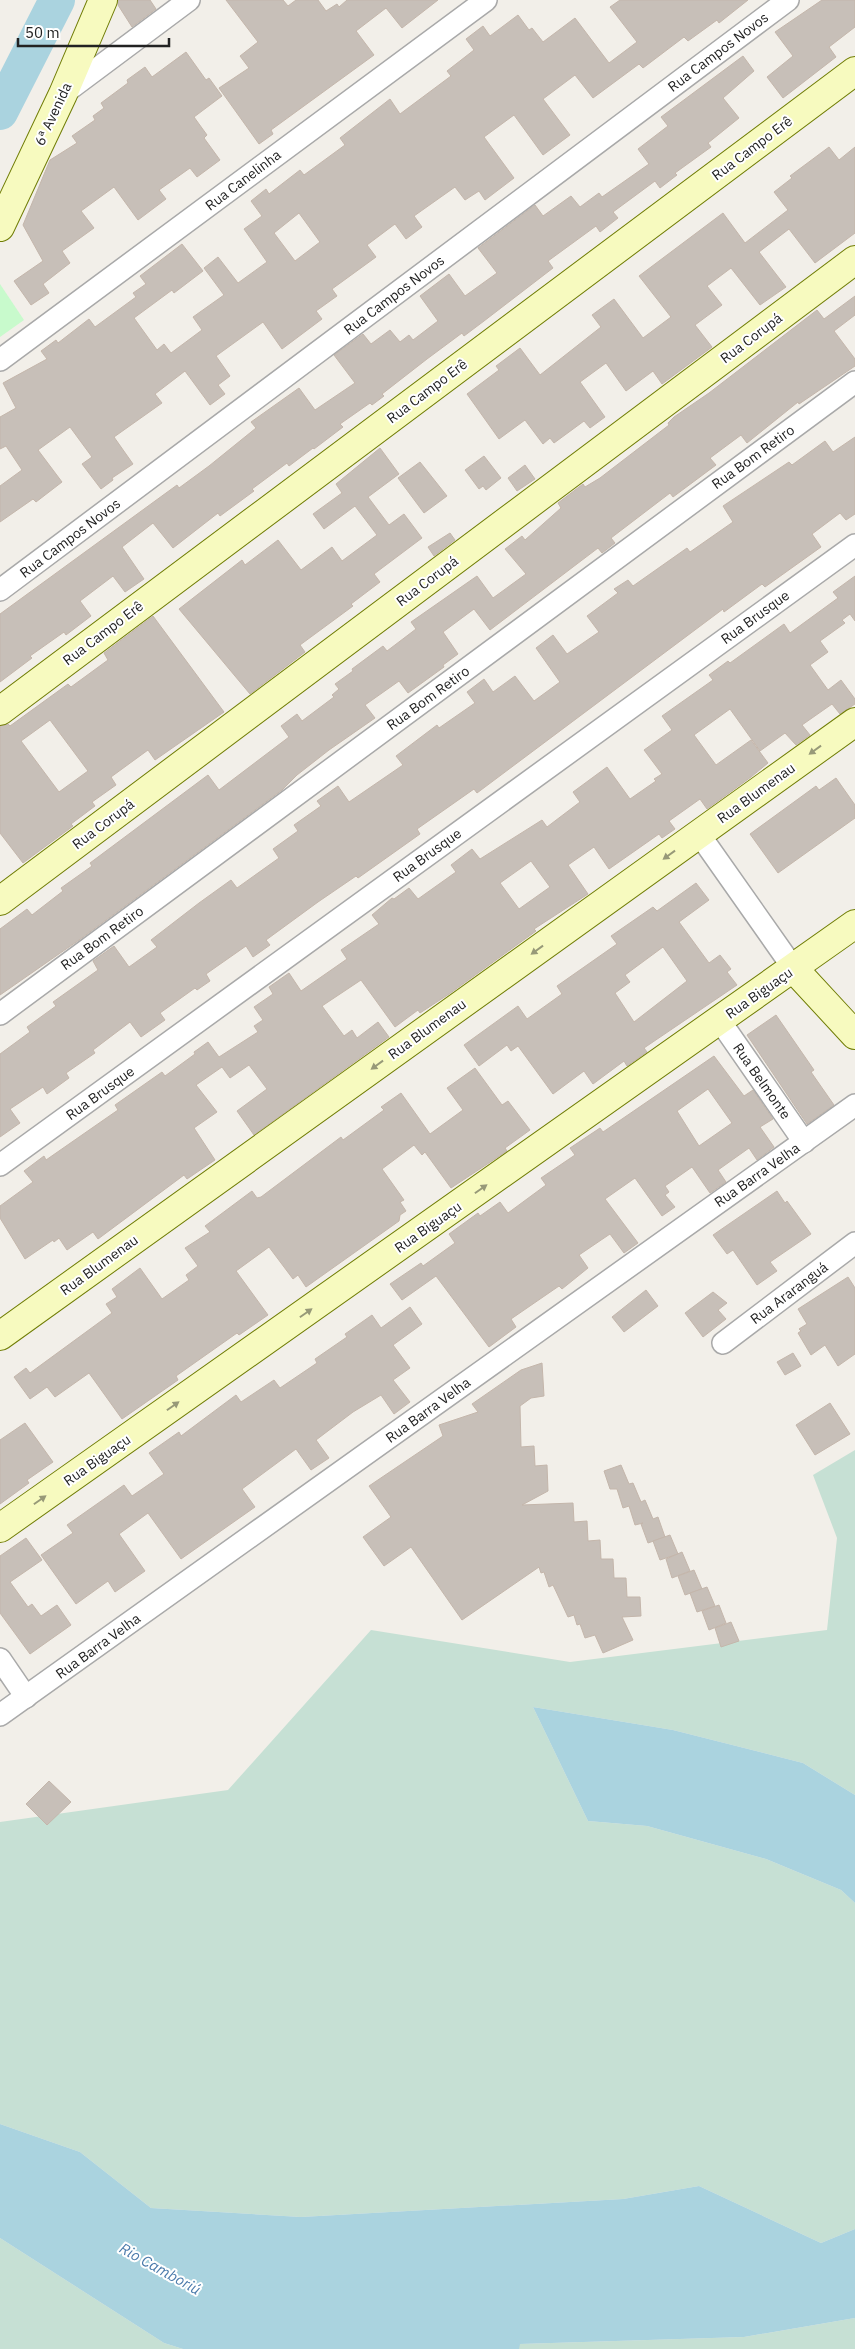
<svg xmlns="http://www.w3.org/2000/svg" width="855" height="2349" font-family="'IBM Plex Sans',sans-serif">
  <rect width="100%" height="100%" fill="#f2efe9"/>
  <g fill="#c6e0d4">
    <polygon points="855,1450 855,1795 803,1763 673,1730 533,1707 588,1821 647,1826 766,1859 841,1890 855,1903 855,2229 821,2243 699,2186 623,2199 301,2217 151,2208 80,2152 0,2124 0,1822 228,1790 371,1630 570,1662 827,1630 837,1538 813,1475"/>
    <polygon points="0,2238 164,2343 183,2349 0,2349"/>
    <polygon points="855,2318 855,2349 519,2349 519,2344 744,2337"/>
  </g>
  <polygon fill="#c8facc" points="0,284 24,320 0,337"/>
  <g fill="#aad3df">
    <polygon points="533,1707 673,1730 803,1763 855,1795 855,1903 841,1890 766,1859 647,1826 588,1821"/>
    <polygon points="0,2124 80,2152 151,2208 301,2217 623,2199 699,2186 821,2243 855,2229 855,2318 744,2337 520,2344 519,2349 183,2349 164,2343 0,2238"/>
  </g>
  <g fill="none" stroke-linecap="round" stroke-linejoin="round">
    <polyline stroke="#aad3df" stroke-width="36" points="0,112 57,0"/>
  </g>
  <g fill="#c7bfb8" stroke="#c4b6ab" fill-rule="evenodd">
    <polygon points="118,0 150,0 156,9 132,27 118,5"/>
    <polygon points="226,0 283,0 288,6 296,0 318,0 326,11 337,4 339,7 347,0 438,0 402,28 386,8 356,31 374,55 271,130 273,134 259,144 219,88 249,68 240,56 258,42"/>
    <path d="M620 0H748L719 23 717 20 688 41 684 37 643 68 639 64 593 98 575 75 543 99 570 135 543 155 514 115 484 137 514 178 485 200 479 191 465 200 455 187 414 216 422 227 406 239 395 224 367 245 376 257 332 289 337 296 316 311 322 319 282 349 263 322 216 356 230 376 218 385 225 394 210 405 185 371 155 394 162 403 114 437 133 464 112 478 113 480 101 489 82 464 92 457 70 427 38 450 62 482 36 502 33 499 0 522V486L22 470 6 446 0 449V417L16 408 3 383 47 359 41 351 56 340 58 343 89 319 95 327 136 297 133 293 146 284 140 276 182 244 203 271 174 293 172 290 134 318 157 350 164 344 171 353 202 330 193 317 224 295 204 268 218 257 238 283 267 262 244 229 262 216 251 201 266 189 269 194 300 170 304 175 345 145 340 138 390 99 400 114 451 76 447 71 474 50 466 39 483 26 490 36 518 15 529 30 532 28 543 42 575 18 609 63 637 42 610 7ZM299 213 320 242 295 261 274 233Z"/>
    <polygon points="822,0 855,0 855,27 829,47 836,57 783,98 767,77 793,56 775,32"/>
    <polygon points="186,52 206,80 209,78 222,96 194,117 207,135 204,138 220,160 197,177 190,168 159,190 166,199 138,220 114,187 81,211 94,228 62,251 70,263 43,284 49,293 31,305 14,281 43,261 23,225 50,160 77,143 72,136 95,120 93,116 104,108 101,103 128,83 127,80 145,67 152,77"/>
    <polygon points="743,56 754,71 723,98 739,118 708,143 711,147 675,173 677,175 660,188 655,181 613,212 618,218 600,232 596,226 548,261 553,268 484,321 464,336 462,333 427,359 382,394 384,396 372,405 370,403 340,424 343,427 314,449 313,448 289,466 287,463 252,489 254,491 220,516 218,513 173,548 153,523 122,547 144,579 125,592 113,576 80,601 91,616 66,635 64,632 30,656 32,658 0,682 0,614 177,485 179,488 209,466 256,428 251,422 299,388 315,410 355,383 334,355 363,334 371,344 390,330 400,342 409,335 413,340 438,321 420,296 449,274 465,296 497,273 478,248 535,205 543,216 571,196 580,207 599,193 602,197 649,164 638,149 668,126 661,117"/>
    <polygon points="829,147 839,160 855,147 855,233 815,263 789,229 759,252 786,287 760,305 731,268 707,286 722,305 695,325 712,347 662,384 653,371 626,391 606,363 580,382 605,417 590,428 584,421 554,443 550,438 543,444 525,420 499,439 467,394 499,370 496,366 520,348 540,375 601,327 592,315 614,299 643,338 671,317 639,276 723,213 745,243 788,210 774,192 792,178 790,176"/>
    <polygon points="855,296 855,315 834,331 855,359 855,366 799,404 798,402 747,443 741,435 710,458 716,465 673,497 670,493 611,538 615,543 602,553 598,548 490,630 474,609 443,632 458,654 443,665 444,667 408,693 399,681 365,705 375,718 329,750 297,775 282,790 79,940 0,995 0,929 27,909 32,915 63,891 61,888 92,866 90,863 208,775 219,790 289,737 281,726 297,714 302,721 334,697 332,695 339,689 335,684 353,671 352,669 383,646 387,651 416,629 411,622 477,576 493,598 526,574 505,549 522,536 525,540 561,508 558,503 583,484 585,487 600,478 669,425 668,423 674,417 709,393 817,310 824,319"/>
    <polygon points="855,437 855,514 846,520 840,513 812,534 821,547 765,587 762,584 724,612 723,609 477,793 474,789 417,829 420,834 358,878 356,876 318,902 266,940 270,945 253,957 246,946 206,974 210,981 197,990 195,988 160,1013 165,1020 141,1037 130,1022 93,1050 95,1053 66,1073 69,1078 47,1094 43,1087 10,1109 20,1123 0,1137 0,1054 30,1032 27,1027 56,1006 53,1002 98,970 93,961 114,946 129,967 157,947 151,940 199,903 231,880 237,888 279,858 273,849 298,831 294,825 321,806 317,801 338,786 349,802 403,765 396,756 437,725 439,728 475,703 467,692 484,679 493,692 515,676 534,701 560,682 536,648 553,635 567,654 599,632 587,616 618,593 614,589 628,580 633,586 687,548 690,552 733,522 723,506 789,462 792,465 825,441 833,452"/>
    <polygon points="380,448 399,474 368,497 389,525 404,514 422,538 374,574 380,582 351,604 353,606 300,645 305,652 250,694 179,609 242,560 245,565 278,540 301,570 332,547 342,561 377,535 355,506 324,529 313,514 342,493 336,484"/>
    <polygon points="484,456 501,478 486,490 483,486 479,489 465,470"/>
    <polygon points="420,462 447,496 424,513 398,478"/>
    <polygon points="525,465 535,479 517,491 508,478"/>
    <polygon points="450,533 455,540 434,556 428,547"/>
    <path d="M855 576V621L850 614 842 620 845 623 820 641 828 652 810 665 828 690 841 680 855 699V704L840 714 832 704 802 725 810 735 796 745 785 733 760 751 730 709 694 735 716 765 751 740 768 763 751 777 707 809 700 799 669 821 675 829 662 838 659 834 609 869 594 847 568 865 588 894 534 929 536 931 449 994 420 1013 418 1010 395 1027 361 980 322 1006 344 1036 352 1030 357 1038 378 1022 389 1037 254 1135 237 1111 267 1089 249 1065 230 1078 222 1067 196 1085 217 1112 194 1128 215 1160 187 1179 184 1175 98 1239 93 1232 67 1250 59 1238 54 1242 53 1240 25 1259 0 1218V1206L33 1182 24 1171 44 1156 46 1160 105 1119 118 1110 115 1105 162 1072 165 1076 195 1054 194 1052 208 1042 219 1057 258 1032 254 1026 263 1020 254 1007 273 994 269 987 289 973 301 991 347 959 341 950 379 924 372 915 392 898 394 899 409 888 418 899 456 872 451 865 472 849 480 859 542 820 547 827 580 802 573 792 607 767 630 799 656 781 654 779 662 774 644 750 672 730 662 716 713 680 709 675 728 661 730 663 784 624 790 633 838 598 833 592ZM531 861 550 887 519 909 500 883Z"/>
    <path d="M153 616 224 712 155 760 148 750 111 777 116 785 92 802 95 806 71 824 73 826 23 863 0 833V726L8 724 10 726 68 684 71 687 108 660 104 653ZM50 720 88 771 59 792 21 741Z"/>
    <polygon points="836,778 855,805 855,818 778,873 750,834 816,786 819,790"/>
    <path d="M696 883 709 900 679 922 709 963 720 955 731 969 727 972 737 985 644 1048 647 1052 627 1066 624 1061 593 1084 584 1071 553 1094 518 1046 511 1051 507 1045 479 1066 464 1045 518 1006 527 1019 562 994 557 986 617 944 611 936 653 907 657 911ZM663 947 687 981 634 1022 615 993 630 982 625 975Z"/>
    <polygon points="776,1015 814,1070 811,1072 834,1105 807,1124 747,1035"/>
    <path d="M714 1056 744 1096 753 1090 773 1119 760 1127 774 1147 757 1160 749 1148 718 1170 726 1182 710 1193 692 1167 665 1186 669 1192 665 1195 675 1207 662 1216 635 1178 605 1199 638 1243 624 1253 610 1234 579 1255 588 1268 562 1289 559 1286 511 1319 516 1327 489 1347 436 1276 402 1300 390 1284 421 1263 423 1266 455 1243 449 1234 478 1213 480 1216 500 1202 508 1213 546 1185 541 1178 575 1155 570 1148 600 1128 603 1132ZM708 1089 732 1123 699 1146 677 1111Z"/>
    <polygon points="475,1068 502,1105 508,1101 530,1130 505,1148 507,1151 451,1188 425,1152 422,1155 414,1145 382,1169 404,1200 400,1202 406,1211 400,1215 399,1221 306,1287 298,1275 293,1279 269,1247 236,1271 268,1315 239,1335 237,1333 176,1376 178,1380 122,1419 89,1373 55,1397 47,1387 30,1399 14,1377 26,1368 30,1373 112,1313 106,1304 117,1297 112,1289 140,1268 162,1299 189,1280 186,1275 198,1266 185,1248 210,1232 205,1226 252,1191 257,1198 261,1197 341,1137 343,1140 384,1110 381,1107 401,1093 430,1134 463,1110 447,1088"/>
    <polygon points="777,1191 785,1203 787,1201 811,1234 770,1262 777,1271 757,1285 733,1250 727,1254 713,1235"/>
    <polygon points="848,1277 855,1288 855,1354 838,1366 825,1345 811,1355 798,1333 801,1331 799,1329 807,1324 798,1309"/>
    <polygon points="646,1290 658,1306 624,1332 612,1317"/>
    <polygon points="713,1292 727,1303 718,1310 726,1319 703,1337 685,1313"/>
    <polygon points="410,1307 422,1324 393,1345 410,1368 393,1380 410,1402 394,1414 381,1395 353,1412 316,1440 329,1458 311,1470 296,1449 242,1489 255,1507 181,1559 148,1513 119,1534 145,1571 115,1592 108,1581 76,1604 41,1555 73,1533 67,1525 124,1485 132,1496 164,1474 149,1453 179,1432 181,1436 236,1395 241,1402 274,1380 280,1388 317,1363 315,1359 347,1337 345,1334 372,1315 381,1328"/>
    <polygon points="793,1353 801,1366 785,1375 777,1362"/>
    <polygon points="542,1363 544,1396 531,1398 520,1406 521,1447 534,1446 535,1466 547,1465 548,1491 522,1505 573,1503 574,1522 587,1521 588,1541 600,1540 601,1559 613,1559 614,1578 626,1578 627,1597 640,1597 641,1616 622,1617 633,1640 603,1653 595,1635 585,1638 580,1624 577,1625 574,1615 568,1617 553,1585 549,1587 544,1572 541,1573 539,1567 462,1620 411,1547 384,1566 363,1537 391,1517 369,1486 443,1436 439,1425 478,1412 472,1404 521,1370"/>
    <polygon points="830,1403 850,1434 815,1455 796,1425"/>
    <polygon points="25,1423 53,1462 27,1480 29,1483 0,1504 0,1440"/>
    <polygon points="621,1465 629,1484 633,1483 641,1502 645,1500 653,1519 658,1517 665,1537 648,1543 641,1524 643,1523 635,1525 629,1506 623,1508 617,1489 610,1489 604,1471"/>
    <polygon points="670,1535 678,1554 660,1560 653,1541"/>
    <polygon points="26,1538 42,1560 10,1582 28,1607 32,1604 41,1616 57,1605 71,1625 30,1654 0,1613 0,1556"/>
    <polygon points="682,1552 690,1571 672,1578 666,1559"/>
    <polygon points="694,1570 702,1589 685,1595 678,1576"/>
    <polygon points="707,1587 715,1606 697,1612 690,1593"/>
    <polygon points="719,1605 726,1623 709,1630 702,1611"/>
    <polygon points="731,1622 739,1641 721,1647 715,1628"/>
    <polygon points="49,1781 71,1802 47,1825 26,1804"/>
  </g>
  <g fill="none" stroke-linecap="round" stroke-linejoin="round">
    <g stroke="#a9a9a9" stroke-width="24">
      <g id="street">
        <polyline points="63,94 189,0"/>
        <polyline points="0,360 486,0"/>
        <polyline points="0,590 788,0"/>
        <polyline points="699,834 794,969"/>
        <polyline points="0,1014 855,382"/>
        <polyline points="720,1021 804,1142"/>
        <polyline points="0,1165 855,545"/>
        <polyline points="723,1343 855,1243"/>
        <polyline points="0,1659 26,1697"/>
        <polyline points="0,1715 855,1105"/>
      </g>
    </g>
    <g stroke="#707d05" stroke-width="30">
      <g id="secondary">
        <polyline points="0,227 63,94 103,0"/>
        <polyline points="0,711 855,71"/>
        <polyline points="0,901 855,260"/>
        <polyline points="794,969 855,1035"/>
        <polyline points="0,1336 855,722"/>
        <polyline points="0,1528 855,924"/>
      </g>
    </g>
    <use href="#street" stroke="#fff" stroke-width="21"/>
    <use href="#secondary" stroke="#f7fabf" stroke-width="28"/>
  </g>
  <defs><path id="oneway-solid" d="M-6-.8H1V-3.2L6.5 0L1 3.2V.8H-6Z" transform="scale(1.25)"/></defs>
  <g fill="#979978">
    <use href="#oneway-solid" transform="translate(815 750) rotate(144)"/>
    <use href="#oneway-solid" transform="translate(669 855) rotate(144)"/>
    <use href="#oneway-solid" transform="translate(537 950) rotate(144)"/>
    <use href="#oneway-solid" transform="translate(377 1065) rotate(144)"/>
    <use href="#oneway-solid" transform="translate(481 1189) rotate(-35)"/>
    <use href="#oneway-solid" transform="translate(306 1313) rotate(-35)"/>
    <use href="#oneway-solid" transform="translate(173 1406) rotate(-35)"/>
    <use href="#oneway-solid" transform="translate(40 1500) rotate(-35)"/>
  </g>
  <g text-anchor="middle" stroke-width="4" stroke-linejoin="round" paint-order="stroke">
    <g font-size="14" fill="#222" stroke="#fff">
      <text transform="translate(718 52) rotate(-37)" y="5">Rua Campos Novos</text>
      <text transform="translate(53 114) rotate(-65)" y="5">6ª Avenida</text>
      <text transform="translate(752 148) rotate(-37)" y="5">Rua Campo Erê</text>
      <text transform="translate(243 180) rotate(-37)" y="5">Rua Canelinha</text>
      <text transform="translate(394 295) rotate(-37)" y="5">Rua Campos Novos</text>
      <text transform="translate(751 338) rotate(-37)" y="5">Rua Corupá</text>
      <text transform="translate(427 391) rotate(-37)" y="5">Rua Campo Erê</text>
      <text transform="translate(753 457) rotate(-36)" y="5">Rua Bom Retiro</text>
      <text transform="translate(70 538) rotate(-37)" y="5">Rua Campos Novos</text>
      <text transform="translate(427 581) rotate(-37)" y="5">Rua Corupá</text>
      <text transform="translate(755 617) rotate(-36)" y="5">Rua Brusque</text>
      <text transform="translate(103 633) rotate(-37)" y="5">Rua Campo Erê</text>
      <text transform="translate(428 698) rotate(-36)" y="5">Rua Bom Retiro</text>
      <text transform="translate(756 793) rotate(-36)" y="5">Rua Blumenau</text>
      <text transform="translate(103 824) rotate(-37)" y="5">Rua Corupá</text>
      <text transform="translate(427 855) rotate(-36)" y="5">Rua Brusque</text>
      <text transform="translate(102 938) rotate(-36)" y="5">Rua Bom Retiro</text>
      <text transform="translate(759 993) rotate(-35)" y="5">Rua Biguaçu</text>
      <text transform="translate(427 1029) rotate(-36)" y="5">Rua Blumenau</text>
      <text transform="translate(762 1081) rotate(55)" y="5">Rua Belmonte</text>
      <text transform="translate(100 1093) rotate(-36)" y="5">Rua Brusque</text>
      <text transform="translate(757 1175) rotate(-35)" y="5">Rua Barra Velha</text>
      <text transform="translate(428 1227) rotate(-35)" y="5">Rua Biguaçu</text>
      <text transform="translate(99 1265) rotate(-36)" y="5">Rua Blumenau</text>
      <text transform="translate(789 1293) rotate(-37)" y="5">Rua Araranguá</text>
      <text transform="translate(428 1410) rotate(-36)" y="5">Rua Barra Velha</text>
      <text transform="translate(97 1460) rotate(-35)" y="5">Rua Biguaçu</text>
      <text transform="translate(98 1646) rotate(-36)" y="5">Rua Barra Velha</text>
    </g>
    <g font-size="15" font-style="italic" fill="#4a7aab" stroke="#fff">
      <text transform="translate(160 2269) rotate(29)" y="5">Rio Camboriú</text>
    </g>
  </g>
  <path d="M18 38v8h151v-8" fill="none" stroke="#222222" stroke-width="2.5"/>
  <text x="25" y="38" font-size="15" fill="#222222" stroke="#ffffff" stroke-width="4" paint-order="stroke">50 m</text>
</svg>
